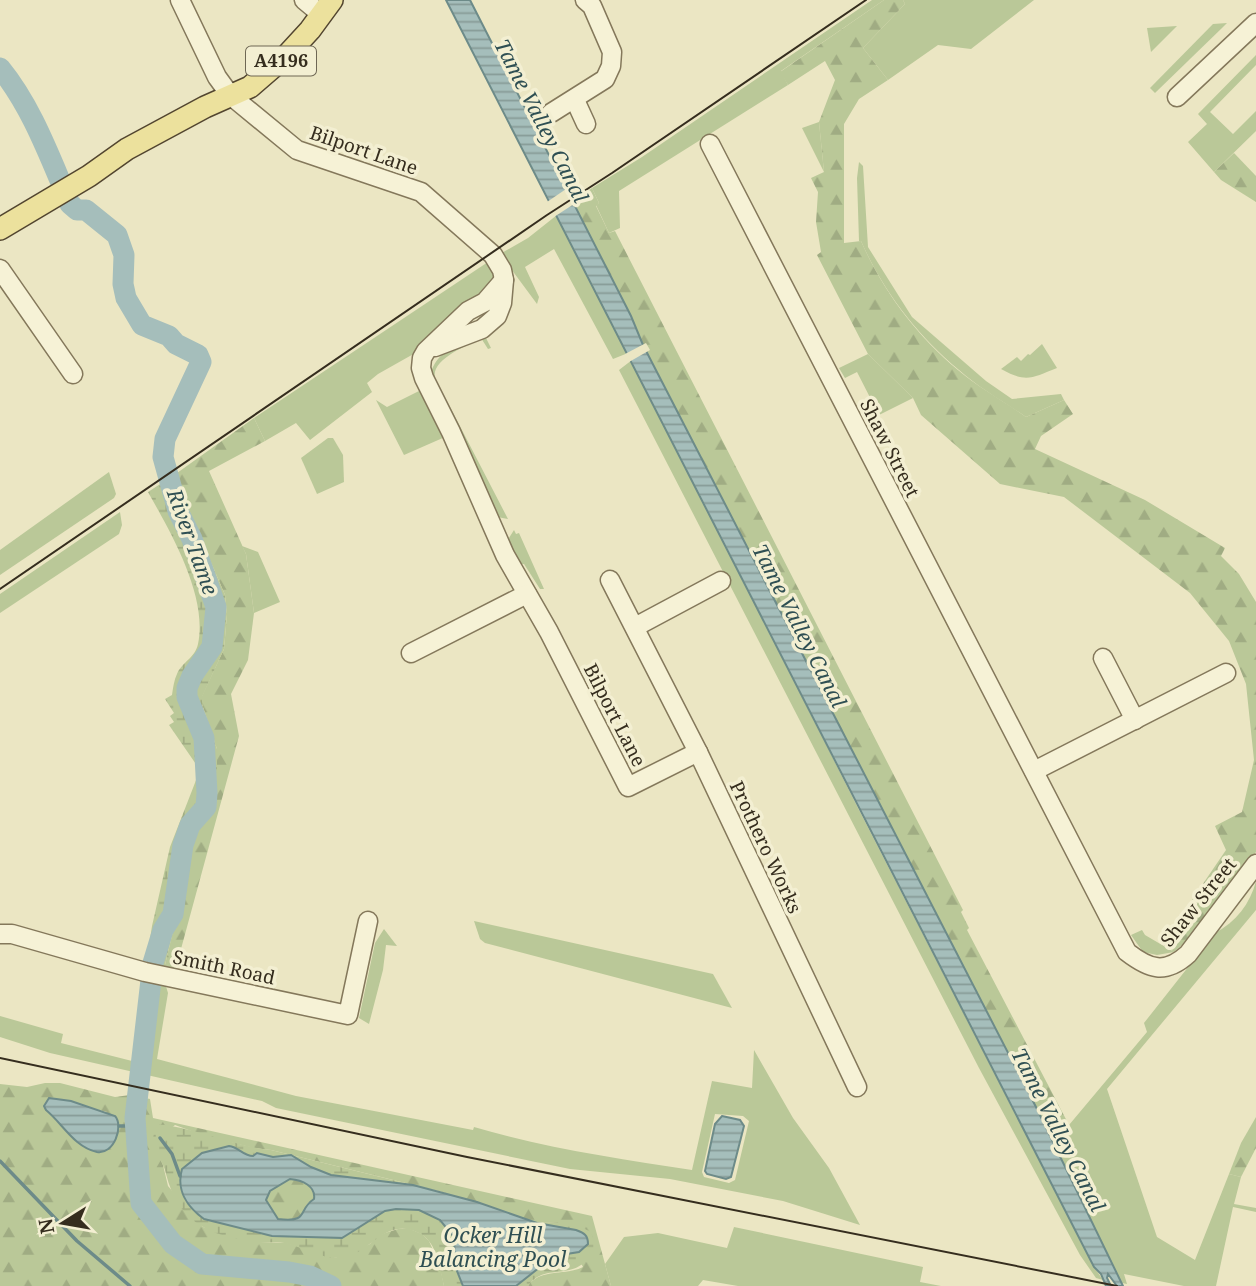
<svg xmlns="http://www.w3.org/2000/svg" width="1256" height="1286" font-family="'Noto Serif',serif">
  <defs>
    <pattern id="forest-firs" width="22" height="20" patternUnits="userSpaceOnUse" patternTransform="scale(1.75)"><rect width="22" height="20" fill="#bac898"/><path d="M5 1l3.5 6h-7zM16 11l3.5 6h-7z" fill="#a0ac83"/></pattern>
    <pattern id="wetland-marsh" width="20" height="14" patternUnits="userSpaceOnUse" patternTransform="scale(1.75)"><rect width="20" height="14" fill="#bac898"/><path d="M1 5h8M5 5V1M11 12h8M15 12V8" fill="none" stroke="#a0ac83"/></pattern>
    <pattern id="water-rules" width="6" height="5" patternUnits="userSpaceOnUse" patternTransform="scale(1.75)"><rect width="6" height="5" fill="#a5bebb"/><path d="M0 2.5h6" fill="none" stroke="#879b97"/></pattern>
  </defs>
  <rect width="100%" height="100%" fill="#ebe6c3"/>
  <g fill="#bac898" fill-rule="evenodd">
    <polygon points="872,0 884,0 781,71 788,85 619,191 620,228 609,233 596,205 599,203 592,188 642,157"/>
    <polygon points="903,0 1034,0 971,49 938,45 888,80 863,48 905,4"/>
    <polygon points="1227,23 1223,27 1155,93 1150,88 1213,24"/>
    <polygon points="1177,26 1151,52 1147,28"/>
    <polygon points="1256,55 1256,65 1210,112 1233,134 1256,111 1256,131 1214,172 1188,142 1207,124 1198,114"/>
    <polygon points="819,122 824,172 802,128"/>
    <path d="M859 162 863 166 868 247 912 317 986 381 1012 399 1061 394 1064 400 1026 417C1004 402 979 388 959 370 917 335 883 291 861 241H859L857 178Z"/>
    <polygon points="557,215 628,353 613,359 554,249 525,267 539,297 537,304 500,254 528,238"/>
    <path d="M488 262C494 268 496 276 494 284L417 352 378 374 367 383 372 392 310 440 296 423 265 441 254 418Z"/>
    <path d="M484 334 491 348 488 349 481 338C467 346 431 359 435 378L508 519 497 517 474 463 431 372C440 347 461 344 484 334Z"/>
    <path d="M1042 344 1057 368C1032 378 1026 383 1001 369L1017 357 1021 361 1028 354 1030 355Z"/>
    <polygon points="868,354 913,398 879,415 857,372 845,378 839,368"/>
    <polygon points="632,360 859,810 1094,1267 1103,1280 1096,1278 1080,1255 979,1068 619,370"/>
    <polygon points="421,390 445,437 404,455 376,400 387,407"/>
    <polygon points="328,438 333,438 343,455 344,482 317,494 301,458"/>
    <polygon points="109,472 116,494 114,498 0,575 0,550"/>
    <polygon points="120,512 122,525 119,534 0,613 0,594"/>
    <polygon points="514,530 516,534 519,533 544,589 540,589 524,564 520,564 507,541"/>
    <polygon points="242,546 258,552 280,602 254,613 246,554"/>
    <path d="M1256 881V910L1107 1089 1157 1237 1195 1260 1229 1174 1241 1177 1234 1204 1256 1208V1212L1233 1207 1216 1286H1184L1124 1274 1127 1284 1122 1283 1055 1146 1069 1125 1147 1032 1144 1023 1215 933C1236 922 1250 904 1256 881Z"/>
    <polygon points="474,921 713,974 732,1008 485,943 480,939"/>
    <polygon points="384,929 397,946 386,945 383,970 369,1024 359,1018 375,943"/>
    <polygon points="1142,930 1145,935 1174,952 1157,955 1143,952 1131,935"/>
    <path d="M145 977 165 983 168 993 157 1059 296 1096 473 1130 474 1127C545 1148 619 1159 692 1170L712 1081 752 1088 754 1050 793 1118 829 1168 860 1225 783 1201 670 1179 570 1169 276 1108 262 1101 50 1053 0 1037V1016L63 1034 61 1043 136 1062 144 1000 140 995ZM715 1114 743 1116 749 1121 735 1180 729 1183 704 1177 702 1172Z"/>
    <polygon points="734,1227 923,1267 920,1282 941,1286 738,1286 703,1280 698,1286 611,1286 605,1264 624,1237 658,1233 727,1248"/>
  </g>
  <g fill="url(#forest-firs)" fill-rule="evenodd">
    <path d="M884 0H903L905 4 863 48 888 80 859 99 844 124V243L861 241C883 291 916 335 958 370 979 388 1004 401 1026 417L1064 400 1073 414 1041 436 1035 449 1145 500 1225 548 1221 556 1239 574 1256 602V852L1183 944 1174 952 1162 944 1226 850 1215 826 1242 812 1254 760 1246 684 1229 641 1190 593 1064 497 1000 484 921 415 913 398 868 354 817 255 821 252 816 222 818 192 811 178 824 172 819 122 835 80 825 61 788 85 780 72Z"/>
    <polygon points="1234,153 1256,176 1256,202 1221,180 1214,172"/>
    <polygon points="592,188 599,203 596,206 609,233 615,231 963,910 961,912 969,928 967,930 1069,1125 1055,1146 643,345 574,204 579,201 578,198"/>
    <polygon points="254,418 265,441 209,471 246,554 254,613 248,660 231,694 239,736 175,971 164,969 178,910 187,853 197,829 210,808 217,749 202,704 202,696 224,649 227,614 225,595 192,518 177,473"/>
    <path d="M45 1083H60L115 1097 130 1095 150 1099 153 1118 592 1216 611 1286H528C540 1268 566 1276 583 1267L558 1222 537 1223 442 1192 271 1150 254 1148 205 1136 175 1125 153 1143 163 1165 168 1186 203 1227 260 1242 287 1243 337 1258 370 1244 374 1239 385 1233 398 1229H410L422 1234 429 1241 440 1266 444 1286H0V1084L27 1087ZM49 1098 107 1112 73 1139 46 1110Z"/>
    <polygon points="1256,1117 1256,1148 1241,1177 1229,1174 1241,1143"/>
    <path d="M290 1179C302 1180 316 1186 314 1199L308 1203C302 1221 295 1221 278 1219L266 1200 270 1191Z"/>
  </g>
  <g fill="url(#wetland-marsh)">
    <path d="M177 473 192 518 225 595 227 614 224 649 202 697V704L217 749V771L210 808 197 829 187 853 178 910 164 969 146 965 152 926 170 847 200 770 169 725 174 722 170 716 174 713 165 699 172 695C173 688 174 680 177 674 182 662 195 658 198 644 208 596 171 533 148 492Z"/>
    <polygon points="148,978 162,982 156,1002 147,1075 136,1072 139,1061 138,1052"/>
    <path d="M156 1124C195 1127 231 1146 271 1150L413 1185 331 1175 311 1167 294 1157H273L257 1153C249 1160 241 1153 234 1147L214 1150 181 1191 196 1213 204 1219 272 1236H292L355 1230 385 1211 396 1209 419 1210 440 1220 454 1237 455 1266 463 1286H444C438 1264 438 1237 411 1230 381 1222 368 1256 340 1258 323 1259 304 1248 288 1244 278 1241 267 1243 256 1242 209 1236 178 1222 166 1174 164 1163 156 1155 153 1145 152 1139 155 1130 156 1124Z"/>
    <path d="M558 1222 577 1225 591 1232 596 1248C575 1286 546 1260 528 1286H516L554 1256 537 1223Z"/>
  </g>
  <g fill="url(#water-rules)" stroke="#6d8b89" stroke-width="2" fill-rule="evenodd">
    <path d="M446 0H470L631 316 643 345 1036 1107 1123 1286H1117L1108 1274 1107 1278 1111 1286H1106L1101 1274 1094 1267C877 845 664 421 446 0Z"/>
    <path d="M49 1098 71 1101 115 1116C124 1126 114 1155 97 1152 74 1147 63 1124 46 1110L44 1106Z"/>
    <polygon points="722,1116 740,1120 744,1126 731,1177 726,1179 707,1174 705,1171 715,1124"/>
    <path d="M229 1146C239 1147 243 1156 253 1156L257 1153 273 1157 291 1155 311 1167 331 1175 413 1185 477 1202 537 1223 576 1230C584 1233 588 1235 588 1244L579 1252 554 1256 516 1286H463L455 1266 454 1237 440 1220 419 1210 396 1209 385 1211 342 1238 272 1236 204 1219C187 1207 176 1190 182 1169L202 1153ZM290 1179C302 1180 316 1186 314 1199 297 1210 310 1223 278 1219L266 1200 270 1191Z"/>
  </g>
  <g fill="#ebe6c3">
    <polygon points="569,187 577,202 554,217 547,202"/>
    <polygon points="646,343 650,350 629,362 625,354"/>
  </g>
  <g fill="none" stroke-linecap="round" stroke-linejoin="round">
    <g stroke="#6d8b89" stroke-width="3.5">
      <polyline points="137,1065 143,1066"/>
      <polyline points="119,1126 135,1126"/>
      <polyline points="136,1137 144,1137"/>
      <polyline points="160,1138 172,1154 180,1176"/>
      <polyline points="0,1161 77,1241 130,1286"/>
    </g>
    <path stroke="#a5bebb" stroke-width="21" d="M0 68C32 107 50 158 70 204L77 210H86L117 235 124 255 123 284 126 298 142 325 169 336 176 344 198 355 201 362 165 439 163 457 178 511 192 539 216 607 212 647 192 676 187 688V697L204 738 207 793 206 807 190 825 183 845 173 914 163 930 153 963 135 1118 141 1203 173 1244 202 1264 289 1272 310 1276 331 1286"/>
    <g stroke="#84785b" stroke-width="21">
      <g id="minor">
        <polyline points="180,0 217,77 230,95 297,150 421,192 493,255 502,270 504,280 502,303 497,316 482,329 435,347"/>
        <polyline points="304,0 322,15"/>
        <polyline points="1177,97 1256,23"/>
        <polyline points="575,100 586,124"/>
        <polyline points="551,113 605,79 611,66 612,52 592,6 585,0"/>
        <path d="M710 144 1127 952C1149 969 1165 975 1188 954L1256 864"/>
        <polyline points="0,269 73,374"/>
        <polyline points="504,280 485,302 468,311 426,351 422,358 421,368 424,378 451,432 505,555 549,632 628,787 698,752"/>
        <polyline points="610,580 698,752 857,1087"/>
        <polyline points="635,627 721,581"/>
        <polyline points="411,653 527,594"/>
        <polyline points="1103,658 1135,720"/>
        <polyline points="1034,771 1226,673"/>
        <polyline points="0,934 12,934 145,972 348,1015 368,921"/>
      </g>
    </g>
    <g stroke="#52452f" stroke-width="24">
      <polyline id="major" points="0,229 89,176 127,149 205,107 250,87 287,55 310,30 332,0"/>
    </g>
    <use href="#minor" stroke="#f6f2d6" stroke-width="18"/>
    <use href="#major" stroke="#ece19d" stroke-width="21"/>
    <g stroke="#352d1e" stroke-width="2">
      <polyline points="0,589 547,215 612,173 866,0"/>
      <polyline points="0,1058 467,1157 1117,1286"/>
    </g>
  </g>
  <g text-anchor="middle" stroke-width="7" stroke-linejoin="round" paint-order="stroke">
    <rect fill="#f3efd2" stroke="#6e6754" stroke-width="2" x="246" y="46.5" width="70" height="29" rx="5"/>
    <g font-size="18" font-weight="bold" fill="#352d1e">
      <text x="281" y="67">A4196</text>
    </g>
    <g font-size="19" fill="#352d1e" stroke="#f3efd2">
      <text transform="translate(364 150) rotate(19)" y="7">Bilport Lane</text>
      <text transform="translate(890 448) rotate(63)" y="7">Shaw Street</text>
      <text transform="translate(615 715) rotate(63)" y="7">Bilport Lane</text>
      <text transform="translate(766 847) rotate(65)" y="7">Prothero Works</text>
      <text transform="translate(1198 902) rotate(-51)" y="7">Shaw Street</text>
      <text transform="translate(224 967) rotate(12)" y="7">Smith Road</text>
    </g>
    <g font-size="21" font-style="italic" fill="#2f4f53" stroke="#f3efd2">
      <text transform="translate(541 121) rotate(63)" y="7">Tame Valley Canal</text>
      <text transform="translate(192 542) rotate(70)" y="7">River Tame</text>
      <text transform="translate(799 626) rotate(63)" y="7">Tame Valley Canal</text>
      <text transform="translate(1058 1130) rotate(63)" y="7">Tame Valley Canal</text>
      <text x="493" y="1243">Ocker Hill<tspan x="493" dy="24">Balancing Pool</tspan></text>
    </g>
  </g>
  <g transform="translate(63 1223) rotate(259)" stroke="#f3efd2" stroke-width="5" paint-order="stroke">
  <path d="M0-5L12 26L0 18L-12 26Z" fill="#352d1e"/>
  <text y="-10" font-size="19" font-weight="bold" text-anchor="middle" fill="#352d1e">N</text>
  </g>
</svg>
